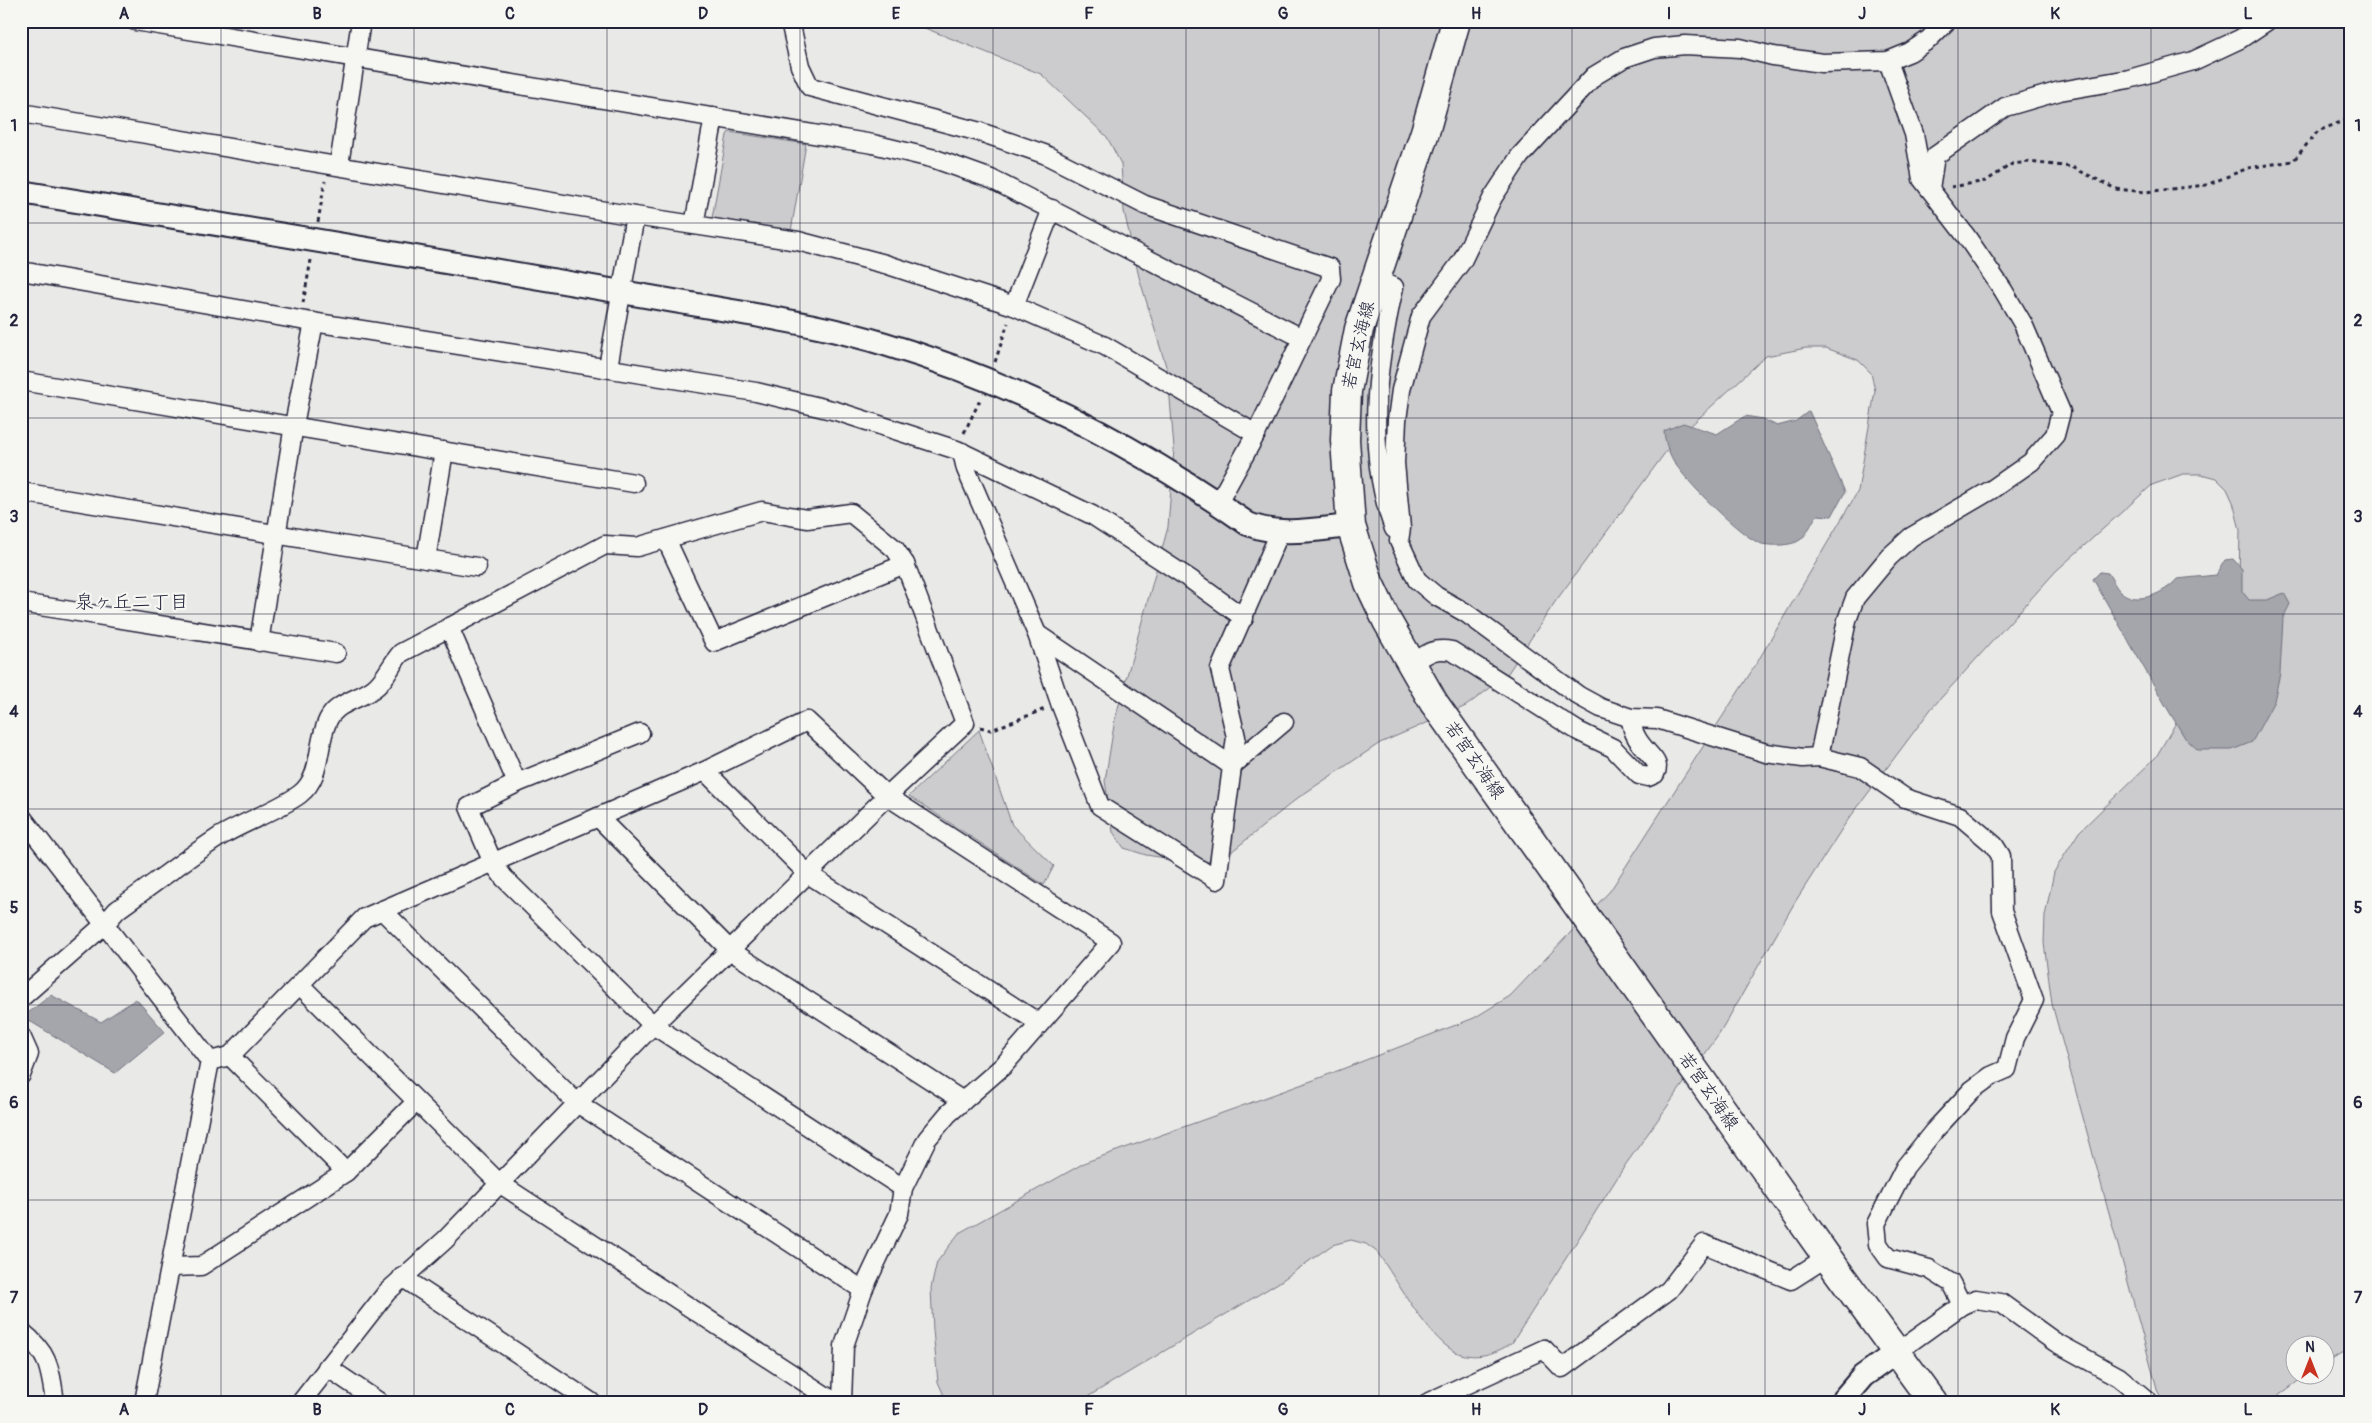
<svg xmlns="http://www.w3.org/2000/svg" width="2372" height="1423" font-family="Pangolin,'Klee One',sans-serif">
  <rect width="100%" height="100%" fill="#e9e9e7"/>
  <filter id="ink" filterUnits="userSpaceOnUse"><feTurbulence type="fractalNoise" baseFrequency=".02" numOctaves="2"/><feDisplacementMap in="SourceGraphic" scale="10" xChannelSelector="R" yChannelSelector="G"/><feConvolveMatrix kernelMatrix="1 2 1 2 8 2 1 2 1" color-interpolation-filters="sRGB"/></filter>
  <g filter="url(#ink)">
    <g fill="#ccccce" stroke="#777784">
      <path d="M907 21H2351V1348L2325 1364 2324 1346H2294V1376H2305L2270 1402H2164L2158 1392 2052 1004 2044 943 2045 916 2054 872 2079 832 2156 757 2198 685 2239 583 2240 530 2233 502 2227 489 2216 478 2201 474H2183L2152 485 2056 571 1931 709 1845 824 1795 902 1720 1033 1626 1164 1512 1343C1496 1353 1480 1359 1461 1354 1432 1347 1396 1278 1377 1252L1366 1244 1351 1240 1332 1245 1278 1283 1079 1402H947L938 1382 933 1330 931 1288 937 1262 959 1233 1086 1162 1314 1080 1474 1018 1510 996 1610 891 1755 666 1858 491 1875 391 1871 373 1858 360 1826 348H1806L1766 356 1673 442 1555 602 1506 676 1466 706 1380 743 1299 797 1220 861 1191 862 1146 855 1124 848 1113 832 1105 781 1115 719 1168 527 1174 449 1168 373 1139 277 1124 211 1121 164 1107 137 1041 74Z"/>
      <polygon points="729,132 806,144 791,231 712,218 727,135"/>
      <polygon points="979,730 1012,825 1054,866 1044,885 909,796"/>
    </g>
    <g fill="#a5a5ac" stroke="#71717f">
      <path d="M1809 411 1845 492 1832 516 1817 515C1812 522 1807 535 1800 540 1792 546 1771 546 1762 544 1744 540 1682 478 1673 460 1668 451 1665 442 1664 431L1683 423 1717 434 1745 416 1763 419 1777 426 1796 421Z"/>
      <path d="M2233 559 2242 569V591L2249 600H2267L2284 593 2290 604 2283 618 2280 673 2274 701 2252 742 2232 750H2198L2185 738 2167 708 2093 579 2100 572 2108 573C2112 579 2116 588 2121 592 2138 606 2165 593 2177 579L2216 575 2225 560Z"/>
      <polygon points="51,995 101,1022 136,999 165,1032 115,1073 23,1017"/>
    </g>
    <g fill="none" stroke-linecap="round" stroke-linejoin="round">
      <g stroke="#22223b" stroke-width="21">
        <g id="minor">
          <polyline points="135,21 873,144 935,159 991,179 1302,338"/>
          <polyline points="790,21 800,66 810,87 980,132 1044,154 1145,205 1330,268 1331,279 1256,434 1218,503"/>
          <polyline points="1947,21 1928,40 1910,52 1888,61 1822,63 1773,56 1740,48 1685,45 1654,48 1624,58 1594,76 1520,156 1493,197 1462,261 1421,316 1401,390 1397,420 1395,463 1401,528 1399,541 1417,580 1436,596 1466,613 1579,696 1601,708 1631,718 1657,719 1766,753 1803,758 1819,757 1860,767 1905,798 1960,816 1994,845 2001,856 2002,911 2034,1000 2015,1038 2007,1069 1991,1076 1972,1090 1934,1131 1905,1167 1876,1224 1878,1244 1888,1258 1929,1269 1951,1283 1962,1305"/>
          <polyline points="21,113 635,216 798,241 885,264 1014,306 1105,346 1256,434"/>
          <polyline points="339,165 361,21"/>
          <polyline points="1930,189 1935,156 2005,107 2060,91 2129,79 2193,61 2240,39 2267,21"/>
          <polyline points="694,225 714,117"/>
          <polyline points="21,271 300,320 756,392 836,411 957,450 1092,515 1190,579 1244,618"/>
          <path d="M1374 280 1394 287C1376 367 1365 450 1394 529"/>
          <polyline points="1014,306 1052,209"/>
          <polyline points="608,367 635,216"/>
          <polyline points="21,381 634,483"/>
          <polyline points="962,452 966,469 1037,634 1060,703 1100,806 1217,880 1236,737 1220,669 1280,532"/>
          <polyline points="21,492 426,559 444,451"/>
          <polyline points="666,539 714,642 905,564"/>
          <polyline points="426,559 477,567"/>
          <polyline points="21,603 336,653"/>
          <polyline points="449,627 517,783"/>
          <polyline points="1037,634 1232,766"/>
          <polyline points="259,642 294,425 314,322"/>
          <path d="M1411 665C1426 654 1433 647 1452 651L1578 731 1613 748 1639 775 1648 777 1655 774C1656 772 1657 769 1657 767 1657 756 1632 745 1631 718"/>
          <polyline points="640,733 517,783 469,807 493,863 504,878 653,1025 903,1188"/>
          <polyline points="1819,757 1847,620 1855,598 1889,557 1911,537 1991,490 2031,462 2055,435 2061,412 2023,324 2003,290 1966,236 1922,179 1914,134 1888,61"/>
          <polyline points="1232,766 1284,722"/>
          <polyline points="705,771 808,874 1039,1023"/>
          <polyline points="21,816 210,1061 144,1402"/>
          <polyline points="598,817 731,951 963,1101"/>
          <polyline points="382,910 577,1103 863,1290"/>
          <polyline points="300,985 499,1183 835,1402"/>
          <path d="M21 998 104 925 117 910C151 886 184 860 219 837 243 822 279 810 300 794 323 776 316 744 328 720 337 702 358 700 373 689 385 681 391 664 401 653L605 545 637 547 762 511 807 519 851 513 895 549 905 564 965 723 887 796 653 1025 445 1240 387 1292 301 1402"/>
          <polyline points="21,1036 29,1054 21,1075"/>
          <polyline points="230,1056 346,1172 416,1102"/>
          <polyline points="210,1061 230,1056 364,918 705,771 807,721 887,796 1111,942 1003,1066 948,1114 927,1139 903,1188 899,1214 863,1290 844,1346 842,1402"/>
          <polyline points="172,1267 201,1266 346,1172"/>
          <polyline points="402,1277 591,1402"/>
          <path d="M21 1331C49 1353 50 1368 55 1402"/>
          <polyline points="1898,1351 1962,1305 1976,1299 2001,1303 2055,1342 2119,1377 2149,1402"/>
          <polyline points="327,1367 379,1402"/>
          <polyline points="1429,1402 1544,1349 1562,1368 1669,1290 1704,1244 1791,1280 1827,1257"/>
        </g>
      </g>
      <g stroke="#22223b" stroke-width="26">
        <g id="tertiary">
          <path d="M21 192C180 218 340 244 499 271 571 283 643 295 715 308 772 318 830 327 885 344 1016 383 1137 446 1248 524 1280 537 1317 529 1351 526"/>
          <polyline points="1841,1402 1863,1376 1898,1351"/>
        </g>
      </g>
      <g stroke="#22223b" stroke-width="31">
        <polyline id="primary" points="1456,21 1425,132 1359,329 1347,391 1345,440 1351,526 1369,583 1387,621 1434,703 1827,1257 1933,1402"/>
      </g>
      <g stroke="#22223b" stroke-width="3" stroke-dasharray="4 4" stroke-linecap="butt">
        <polyline points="1951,187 1986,181 2012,164 2029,162 2072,167 2116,189 2145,192 2206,185 2248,168 2293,161 2318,131 2351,118"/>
        <polyline points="318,222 325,181"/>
        <polyline points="303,303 311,260"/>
        <polyline points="995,362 1008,323"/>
        <polyline points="964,433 981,398"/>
        <polyline points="980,727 991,730 1045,709"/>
      </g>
      <use href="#minor" stroke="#f6f6f2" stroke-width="18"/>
      <use href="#tertiary" stroke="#f6f6f2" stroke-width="22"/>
      <use href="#primary" stroke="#f6f6f2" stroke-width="28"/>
    </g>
  </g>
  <path fill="none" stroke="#22223b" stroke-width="1" stroke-opacity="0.55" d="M221 21V1402M414 21V1402M607 21V1402M800 21V1402M993 21V1402M1186 21V1402M1379 21V1402M1572 21V1402M1765 21V1402M1958 21V1402M2151 21V1402M21 223H2351M21 418H2351M21 614H2351M21 809H2351M21 1005H2351M21 1200H2351"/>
  <g text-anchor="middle" stroke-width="4.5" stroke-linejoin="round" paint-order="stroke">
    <g font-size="18" fill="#22223b" stroke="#f6f6f2">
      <text transform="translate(1358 345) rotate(-77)" y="6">若宮玄海線</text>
      <text transform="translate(1475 760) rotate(55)" y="6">若宮玄海線</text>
      <text transform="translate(1709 1091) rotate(55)" y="6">若宮玄海線</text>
    </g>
    <g font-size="19" fill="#22223b" stroke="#f6f6f2">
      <text x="132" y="608">泉ヶ丘二丁目</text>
    </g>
  </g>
  <rect width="2372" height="1423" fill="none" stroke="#f6f6f2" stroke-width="55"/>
  <g transform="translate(2310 1360)"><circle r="24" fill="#f6f6f2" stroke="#a1a1a9"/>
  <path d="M0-4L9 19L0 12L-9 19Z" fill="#c8321e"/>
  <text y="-8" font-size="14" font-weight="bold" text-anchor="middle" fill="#22223b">N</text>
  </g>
  <rect x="28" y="28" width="2316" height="1368" fill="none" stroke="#22223b" stroke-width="2"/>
  <g font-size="16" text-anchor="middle" font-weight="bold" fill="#22223b">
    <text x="124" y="19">A</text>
    <text x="317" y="19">B</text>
    <text x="510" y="19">C</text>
    <text x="703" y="19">D</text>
    <text x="896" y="19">E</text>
    <text x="1089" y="19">F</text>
    <text x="1283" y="19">G</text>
    <text x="1476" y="19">H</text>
    <text x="1669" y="19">I</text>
    <text x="1862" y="19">J</text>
    <text x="2055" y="19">K</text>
    <text x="2248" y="19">L</text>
    <text x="14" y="131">1</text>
    <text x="2358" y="131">1</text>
    <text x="14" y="326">2</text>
    <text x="2358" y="326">2</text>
    <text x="14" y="522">3</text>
    <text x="2358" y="522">3</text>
    <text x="14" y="717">4</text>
    <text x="2358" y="717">4</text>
    <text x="14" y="913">5</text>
    <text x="2358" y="913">5</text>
    <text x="14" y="1108">6</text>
    <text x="2358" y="1108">6</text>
    <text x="14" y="1303">7</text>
    <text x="2358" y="1303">7</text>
    <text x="124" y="1415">A</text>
    <text x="317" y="1415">B</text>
    <text x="510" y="1415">C</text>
    <text x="703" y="1415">D</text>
    <text x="896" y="1415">E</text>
    <text x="1089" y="1415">F</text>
    <text x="1283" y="1415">G</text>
    <text x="1476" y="1415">H</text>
    <text x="1669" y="1415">I</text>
    <text x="1862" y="1415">J</text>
    <text x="2055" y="1415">K</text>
    <text x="2248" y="1415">L</text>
  </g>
</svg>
